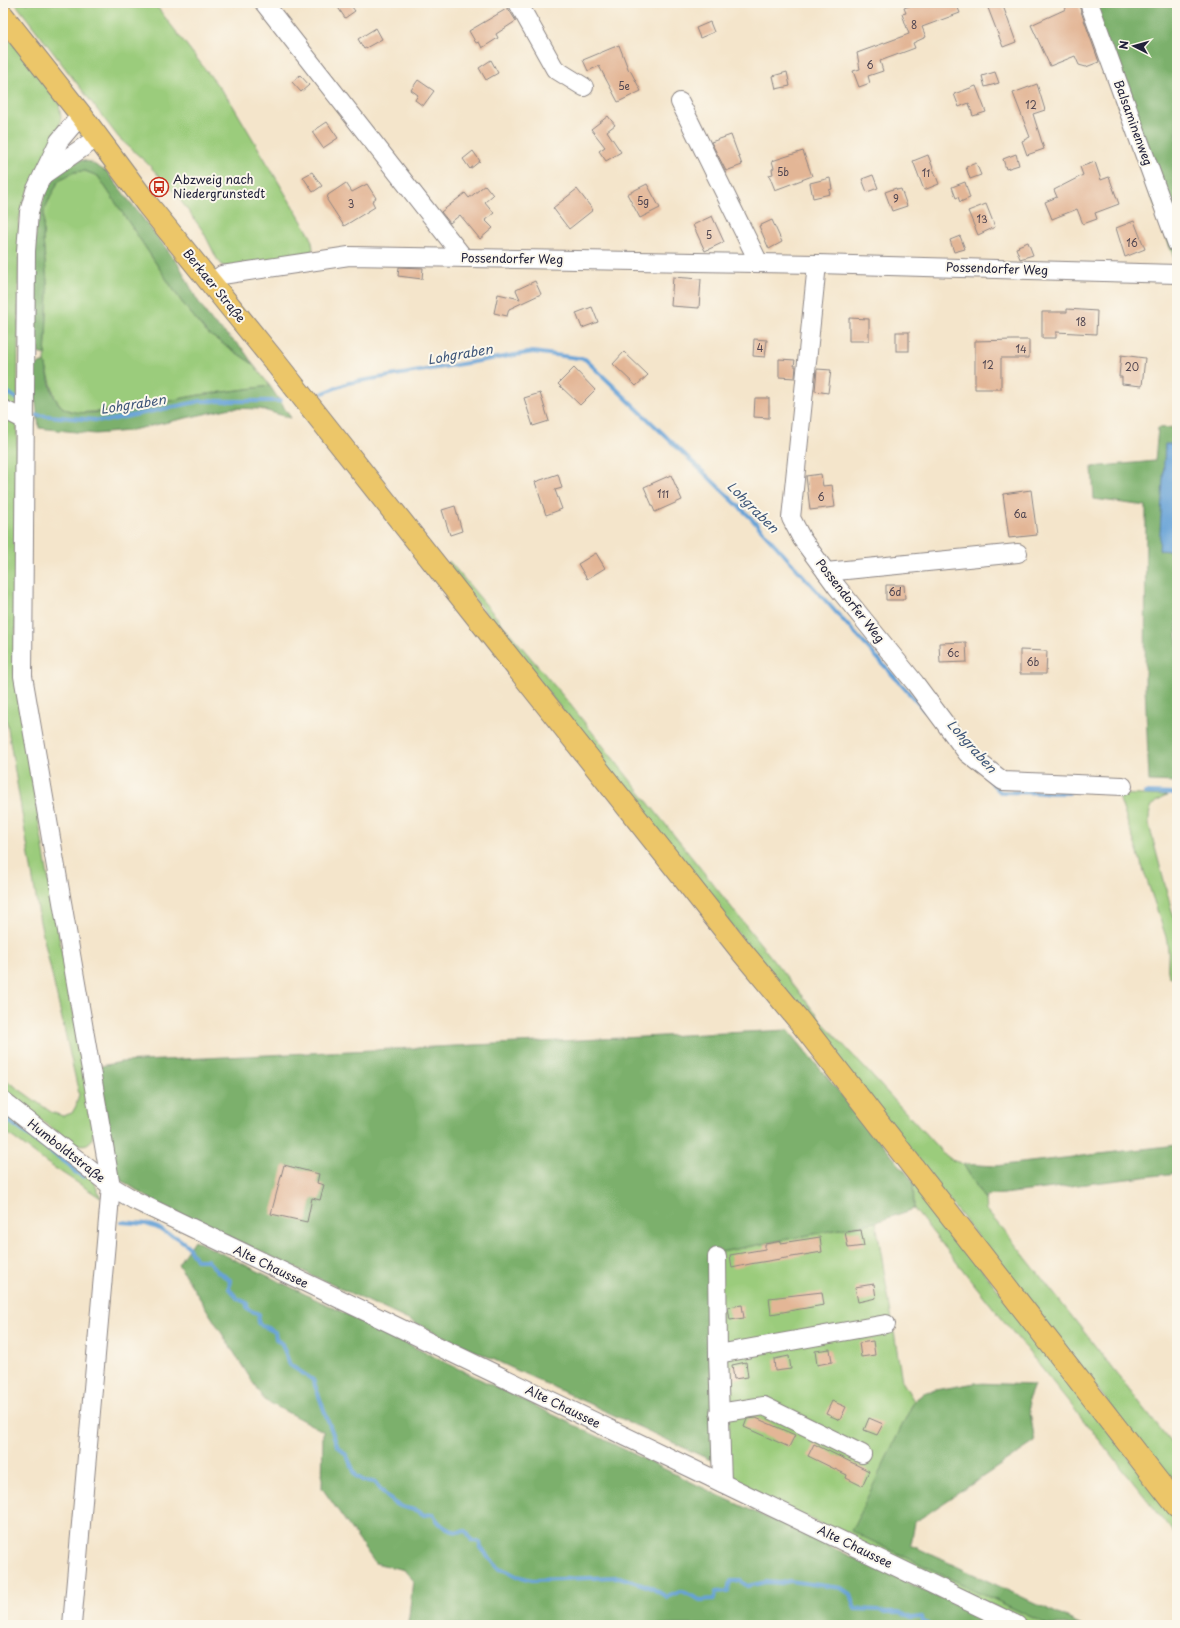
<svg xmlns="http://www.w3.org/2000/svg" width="1180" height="1628" font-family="'Playpen Sans',sans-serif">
  <rect width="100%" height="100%" fill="#fbf7ec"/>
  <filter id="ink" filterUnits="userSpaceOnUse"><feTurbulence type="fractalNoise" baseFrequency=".025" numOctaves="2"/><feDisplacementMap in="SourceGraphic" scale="8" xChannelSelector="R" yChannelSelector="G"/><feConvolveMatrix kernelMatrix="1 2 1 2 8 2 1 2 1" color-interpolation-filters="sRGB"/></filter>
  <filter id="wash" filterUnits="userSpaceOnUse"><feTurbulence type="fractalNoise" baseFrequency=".012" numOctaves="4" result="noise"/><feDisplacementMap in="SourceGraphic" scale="16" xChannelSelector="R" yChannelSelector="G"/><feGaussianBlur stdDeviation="0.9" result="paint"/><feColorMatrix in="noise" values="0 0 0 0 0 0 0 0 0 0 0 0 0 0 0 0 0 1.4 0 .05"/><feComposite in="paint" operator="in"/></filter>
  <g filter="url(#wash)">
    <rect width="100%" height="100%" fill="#f4e5cb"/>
    <g fill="#9bcc7c" stroke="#5e775c">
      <polygon points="15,3 154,3 232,104 311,237 313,248 311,254 224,267 217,259 203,231 175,193 147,163 119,138"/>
      <path d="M3 29 59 103 61 117 59 131 24 200 19 221 15 676 49 883 92 1111C94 1129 98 1153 71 1142L3 1092V1078L51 1112 63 1116 72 1113 76 1106 79 1094 40 922 3 699Z"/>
      <polygon points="85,171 98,176 181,301 207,333 253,364 270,386 199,395 121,410 74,413 62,407 55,398 45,362 48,293 43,240 44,210 59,180 74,172"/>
      <polygon points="449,561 569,703 825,1025 943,1153 952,1160 963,1164 985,1200 986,1210 1011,1239 1177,1450 1177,1490 447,564"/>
      <path d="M1118 794 1167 796C1150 803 1149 808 1149 825L1177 930V979L1169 976C1167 969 1168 966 1168 960 1169 952 1167 944 1166 937Z"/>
      <polygon points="3,1111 94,1182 101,1198 47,1163 3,1130"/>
      <polygon points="913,1181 1177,1519 1177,1537 914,1209"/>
      <polygon points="876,1222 902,1381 914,1401 852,1531 1048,1625 1034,1625 724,1478 711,1254"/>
    </g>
    <g fill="#7cb06c" stroke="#4f6954">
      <polygon points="1082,3 1177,3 1177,267"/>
      <path d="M81 160 90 162 107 172 179 265 196 298 212 322 242 348 253 364 207 333 181 301 98 176 85 171 74 172 59 180 44 210 43 240 48 293 45 355 34 352C34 302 25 217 55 177 62 169 72 164 81 160Z"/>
      <path d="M45 362C49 376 50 397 62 407 82 424 173 399 200 395 223 392 247 389 270 386L291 418 260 409 231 408 128 431 95 434 39 428 35 396 33 366Z"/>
      <polygon points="1177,427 1177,782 1149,781 1145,686 1146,506 1094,499 1092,467 1155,461 1158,428"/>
      <polygon points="788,1030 913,1181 914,1209 876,1222 711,1254 717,1463 158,1204 118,1178 98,1074 101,1066 121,1062"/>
      <polygon points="1177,1145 1177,1173 987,1196 985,1200 963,1164 995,1166"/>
      <polygon points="194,1240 720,1496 1000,1625 408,1625 413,1580 404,1570 375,1563 322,1488 323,1431 264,1400 178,1264"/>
      <polygon points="975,1383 1034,1385 1028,1400 1035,1442 915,1522 911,1545 1082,1625 1048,1625 851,1531 914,1401 925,1392"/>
    </g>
    <polygon fill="#67a3d7" stroke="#446289" points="1165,444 1177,444 1177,552 1159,550"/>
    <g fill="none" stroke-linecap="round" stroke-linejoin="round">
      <g stroke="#67a3d7" stroke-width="4">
        <polyline points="3,389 17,399"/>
        <polyline points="323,393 348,383 533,352 585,359 750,517 925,711"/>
        <polyline points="37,415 106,421 201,401 280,401"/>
        <polyline points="989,780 1000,792 1069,793"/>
        <polyline points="1145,793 1177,794"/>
        <polyline points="3,1117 69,1165 75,1172 84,1177"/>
        <path d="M121 1222 146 1224 158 1228 164 1232 178 1238 187 1245 196 1260H207L217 1271 230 1280 229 1289 238 1299 247 1303V1309L259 1314 258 1323 275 1332 276 1339 282 1344 290 1365 313 1380 337 1445 347 1456 356 1476 364 1481 375 1482C382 1491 389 1501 400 1506 409 1510 416 1508 424 1515L433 1514C440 1527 451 1534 466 1531L472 1541 480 1542 481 1548 499 1569 507 1571 516 1576 532 1580 619 1577 650 1587 667 1597 682 1591 700 1600 714 1599 716 1592 728 1591 730 1581H741L747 1586 766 1582 781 1583 790 1581 841 1588 850 1594 855 1609 879 1610 886 1613H901L911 1618 921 1617 924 1622 932 1625"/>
        <polyline points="961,1625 973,1625"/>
      </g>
    </g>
    <g id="blocks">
      <g fill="#e3b696">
        <polygon points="335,3 349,3 355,11 345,18"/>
        <polygon points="917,3 956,3 960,13 922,27 926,37 913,43 915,48 880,61 883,71 868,76 870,83 859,87 853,71 860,69 857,53 909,34 902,14 906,13 904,8"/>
        <polygon points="1002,3 1016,42 1003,47 988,8"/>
        <polygon points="1064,3 1078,3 1099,62 1086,67 1079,65 1075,56 1050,66 1031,25 1066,9"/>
        <polygon points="508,8 516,21 496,34 498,38 482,48 479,42 476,43 469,31"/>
        <polygon points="710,22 714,32 700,38 696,28"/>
        <polygon points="376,28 382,39 364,49 358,39"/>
        <polygon points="619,45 629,71 630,70 641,91 618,102 599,66 588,71 583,60"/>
        <polygon points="491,60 498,73 486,80 479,68"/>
        <polygon points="787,72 790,86 776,89 773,76"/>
        <polygon points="995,72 999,83 985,87 982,76"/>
        <polygon points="300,75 309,85 301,92 292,82"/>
        <polygon points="418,80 434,91 423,106 415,100 418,95 411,90"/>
        <polygon points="1037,84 1045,110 1033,114 1044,149 1027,155 1022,141 1030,137 1013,93"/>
        <polygon points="976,86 986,112 973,116 969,103 959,107 954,94"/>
        <polygon points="608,116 615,125 607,131 621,152 606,161 599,151 605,147 591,129"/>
        <polygon points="327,122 338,138 323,148 312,132"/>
        <polygon points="731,135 742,165 726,171 711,142"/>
        <polygon points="473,151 480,161 470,169 463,159"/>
        <polygon points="803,151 812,176 775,190 769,175 773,174 772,169 774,168 772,161"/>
        <polygon points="1016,154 1019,165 1006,169 1003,159"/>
        <polygon points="928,155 939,184 924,190 913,161"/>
        <polygon points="1095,162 1101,180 1109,177 1119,204 1095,213 1097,219 1083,224 1077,209 1052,219 1045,202 1057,197 1054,190 1083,175 1080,167"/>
        <polygon points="976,163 981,175 970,179 966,167"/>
        <polygon points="312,172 322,186 313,192 303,177"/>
        <polygon points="873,175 878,188 867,192 862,179"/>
        <polygon points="830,178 832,189 829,190 830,194 813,198 810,183"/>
        <polygon points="965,182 970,198 960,202 958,197 956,198 952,187"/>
        <polygon points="346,183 352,192 367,184 376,198 372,201 375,207 344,226 327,200 328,195"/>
        <polygon points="647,184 660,208 640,218 627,194"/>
        <polygon points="485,185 493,195 485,202 494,213 485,220 493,228 480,239 460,215 450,223 441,212 465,193 469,198"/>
        <polygon points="896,188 897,190 901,189 907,206 892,211 885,192"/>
        <polygon points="577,189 593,210 569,229 553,208"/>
        <polygon points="986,204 995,227 978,235 968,211"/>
        <polygon points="712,216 724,242 705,251 693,225"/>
        <polygon points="772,220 782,242 769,249 759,226"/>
        <polygon points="1134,221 1145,249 1125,257 1116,228"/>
        <polygon points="960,236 965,249 954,252 950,240"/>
        <polygon points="1028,242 1033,255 1020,259 1016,248 1019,247 1018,246"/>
        <polygon points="399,267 423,268 422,279 398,276"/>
        <polygon points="673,277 701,279 699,308 671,306"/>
        <polygon points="535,281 541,294 509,309 507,316 494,313 498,294 520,299 516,290"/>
        <polygon points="592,307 598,322 582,328 576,313"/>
        <polygon points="1067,309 1097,311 1096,334 1056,332 1056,338 1042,338 1042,312 1067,312"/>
        <polygon points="849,318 869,319 869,341 849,341"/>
        <rect x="896" y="332" width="13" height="19"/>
        <polygon points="754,339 767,340 765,357 753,356"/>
        <polygon points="1013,340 1029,340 1029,358 1001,358 1001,389 975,389 975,341"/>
        <polygon points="624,352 648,375 636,386 613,364"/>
        <polygon points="1121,355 1145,358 1142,386 1122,384 1122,377 1119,377"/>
        <polygon points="779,359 795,360 794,366 796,366 795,378 779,377"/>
        <polygon points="574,368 595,390 580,405 558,384"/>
        <polygon points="817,369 831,370 828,393 815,391"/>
        <polygon points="540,393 549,421 533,426 524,398"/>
        <polygon points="755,398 769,398 769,418 754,417"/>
        <polygon points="558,474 562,488 555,490 562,509 546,515 535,482"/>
        <polygon points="821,474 823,486 832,485 835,507 810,510 806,476"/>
        <polygon points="671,475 682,500 655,512 644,487"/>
        <polygon points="1031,490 1037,535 1009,538 1003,494"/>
        <polygon points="455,506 462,531 450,535 442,510"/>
        <polygon points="596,553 605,568 587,579 578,564"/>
        <polygon points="886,585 904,585 905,598 903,599 903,600 886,600"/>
        <polygon points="966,642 967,662 940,663 939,643"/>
        <polygon points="1020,650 1047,651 1046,674 1020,674"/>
        <polygon points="284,1165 319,1174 317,1183 324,1185 320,1200 312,1198 307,1222 271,1214"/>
        <polygon points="861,1230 864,1246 848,1248 845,1232"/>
        <polygon points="820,1237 822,1252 750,1264 732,1268 730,1255 765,1249 765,1244 781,1241 781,1243"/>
        <polygon points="874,1284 876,1298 858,1302 855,1287"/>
        <polygon points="822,1292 824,1305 771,1314 769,1298"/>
        <polygon points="742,1305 744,1318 730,1320 728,1307"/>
        <polygon points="873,1341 875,1355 861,1357 859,1343"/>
        <polygon points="830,1349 832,1362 817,1365 815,1351"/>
        <polygon points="789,1356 791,1369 775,1371 774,1359"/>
        <polygon points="746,1362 748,1377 734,1379 732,1365"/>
        <polygon points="832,1401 846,1407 840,1420 826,1414"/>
        <polygon points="756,1418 795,1435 789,1447 744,1427 747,1419"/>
        <polygon points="869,1418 883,1424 877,1435 864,1430"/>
        <polygon points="814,1444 869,1471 862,1486 846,1478 847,1475 808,1456"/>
      </g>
    </g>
  </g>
  <g filter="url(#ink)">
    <use href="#blocks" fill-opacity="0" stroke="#8b8483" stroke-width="1"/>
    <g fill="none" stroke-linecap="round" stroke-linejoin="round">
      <g stroke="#8b8483" stroke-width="20">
        <g id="minor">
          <polyline points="264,3 464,258"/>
          <polyline points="518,3 555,69 584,87"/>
          <polyline points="1089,3 1177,244"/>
          <polyline points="680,102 759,263"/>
          <polyline points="43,175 98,137"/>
          <polyline points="817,264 791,518 802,539 837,587 915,683 967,753 1003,781 1123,786"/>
          <polyline points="211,283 222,275 349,256 817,264 1177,274"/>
          <polyline points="3,409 25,420"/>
          <polyline points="826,572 1018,553"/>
          <polyline points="3,1101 111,1186 134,1200 1017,1625"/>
          <polyline points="717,1257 718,1354 722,1483"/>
          <polyline points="718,1354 886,1324"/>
          <polyline points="719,1413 764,1406 862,1454"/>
          <polyline points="72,1625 111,1186 23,676 26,251 29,212 35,191 59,141 81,115"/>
        </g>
      </g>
      <g stroke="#8b8483" stroke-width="24">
        <polyline id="major" points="3,16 81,115 147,204 271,357 743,953 797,1018 1177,1506"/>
      </g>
      <use href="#minor" stroke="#fff" stroke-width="18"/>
      <use href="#major" stroke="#ecc669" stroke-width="22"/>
    </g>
  </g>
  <defs>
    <g id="bus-ring" transform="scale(1)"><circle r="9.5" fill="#fbf7ec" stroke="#c8321e" stroke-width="1.5"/><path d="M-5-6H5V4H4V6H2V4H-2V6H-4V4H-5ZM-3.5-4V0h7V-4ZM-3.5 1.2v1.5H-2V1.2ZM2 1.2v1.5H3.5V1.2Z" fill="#c8321e"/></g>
  </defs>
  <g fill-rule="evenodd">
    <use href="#bus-ring" x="159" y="187"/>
  </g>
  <g text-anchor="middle" stroke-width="4" stroke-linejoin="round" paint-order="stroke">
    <g font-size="10" fill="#524752">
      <text x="914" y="29">8</text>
      <text x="870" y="69">6</text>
      <text x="624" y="90">5e</text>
      <text x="1031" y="109">12</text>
      <text x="783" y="176">5b</text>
      <text x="926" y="177">11</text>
      <text x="896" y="203">9</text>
      <text x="643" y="205">5g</text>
      <text x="351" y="208">3</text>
      <text x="982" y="223">13</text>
      <text x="709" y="239">5</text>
      <text x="1132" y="247">16</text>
      <text x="1081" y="326">18</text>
      <text x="760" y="352">4</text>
      <text x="1021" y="353">14</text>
      <text x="988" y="369">12</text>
      <text x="1132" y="371">20</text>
      <text x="663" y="498">111</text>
      <text x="821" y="501">6</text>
      <text x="1020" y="518">6a</text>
      <text x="895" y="596">6d</text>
      <text x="953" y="657">6c</text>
      <text x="1033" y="666">6b</text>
    </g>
    <g font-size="12" fill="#22223b" stroke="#fbf7ec">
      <text transform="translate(1133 123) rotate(70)" y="4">Balsaminenweg</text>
      <text transform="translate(512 259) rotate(1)" y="4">Possendorfer Weg</text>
      <text transform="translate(997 269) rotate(2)" y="4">Possendorfer Weg</text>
      <text transform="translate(214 286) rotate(51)" y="4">Berkaer Straße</text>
      <text transform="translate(850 601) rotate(52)" y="4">Possendorfer Weg</text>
      <text transform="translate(66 1151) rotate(38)" y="4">Humboldtstraße</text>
      <text transform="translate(271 1267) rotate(26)" y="4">Alte Chaussee</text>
      <text transform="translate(563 1407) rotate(26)" y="4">Alte Chaussee</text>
      <text transform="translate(855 1547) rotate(26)" y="4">Alte Chaussee</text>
    </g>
    <g font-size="12" fill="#22223b" stroke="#fbf7ec" text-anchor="start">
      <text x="173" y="184">Abzweig nach<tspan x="173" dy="14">Niedergrunstedt</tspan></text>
    </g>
    <g font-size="13" font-style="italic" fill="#3e5679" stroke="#fbf7ec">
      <text transform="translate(460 354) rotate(-10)" y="5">Lohgraben</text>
      <text transform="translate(133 404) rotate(-9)" y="5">Lohgraben</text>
      <text transform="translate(753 507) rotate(45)" y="5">Lohgraben</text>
      <text transform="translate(972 746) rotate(48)" y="5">Lohgraben</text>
    </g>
  </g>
  <rect width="1180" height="1628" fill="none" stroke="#fbf7ec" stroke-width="16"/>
  <g transform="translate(1134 46) rotate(276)" stroke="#fbf7ec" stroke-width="3" paint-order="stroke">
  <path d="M0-3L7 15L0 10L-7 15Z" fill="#22223b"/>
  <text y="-6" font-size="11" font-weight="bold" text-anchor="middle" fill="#22223b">N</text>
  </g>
</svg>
